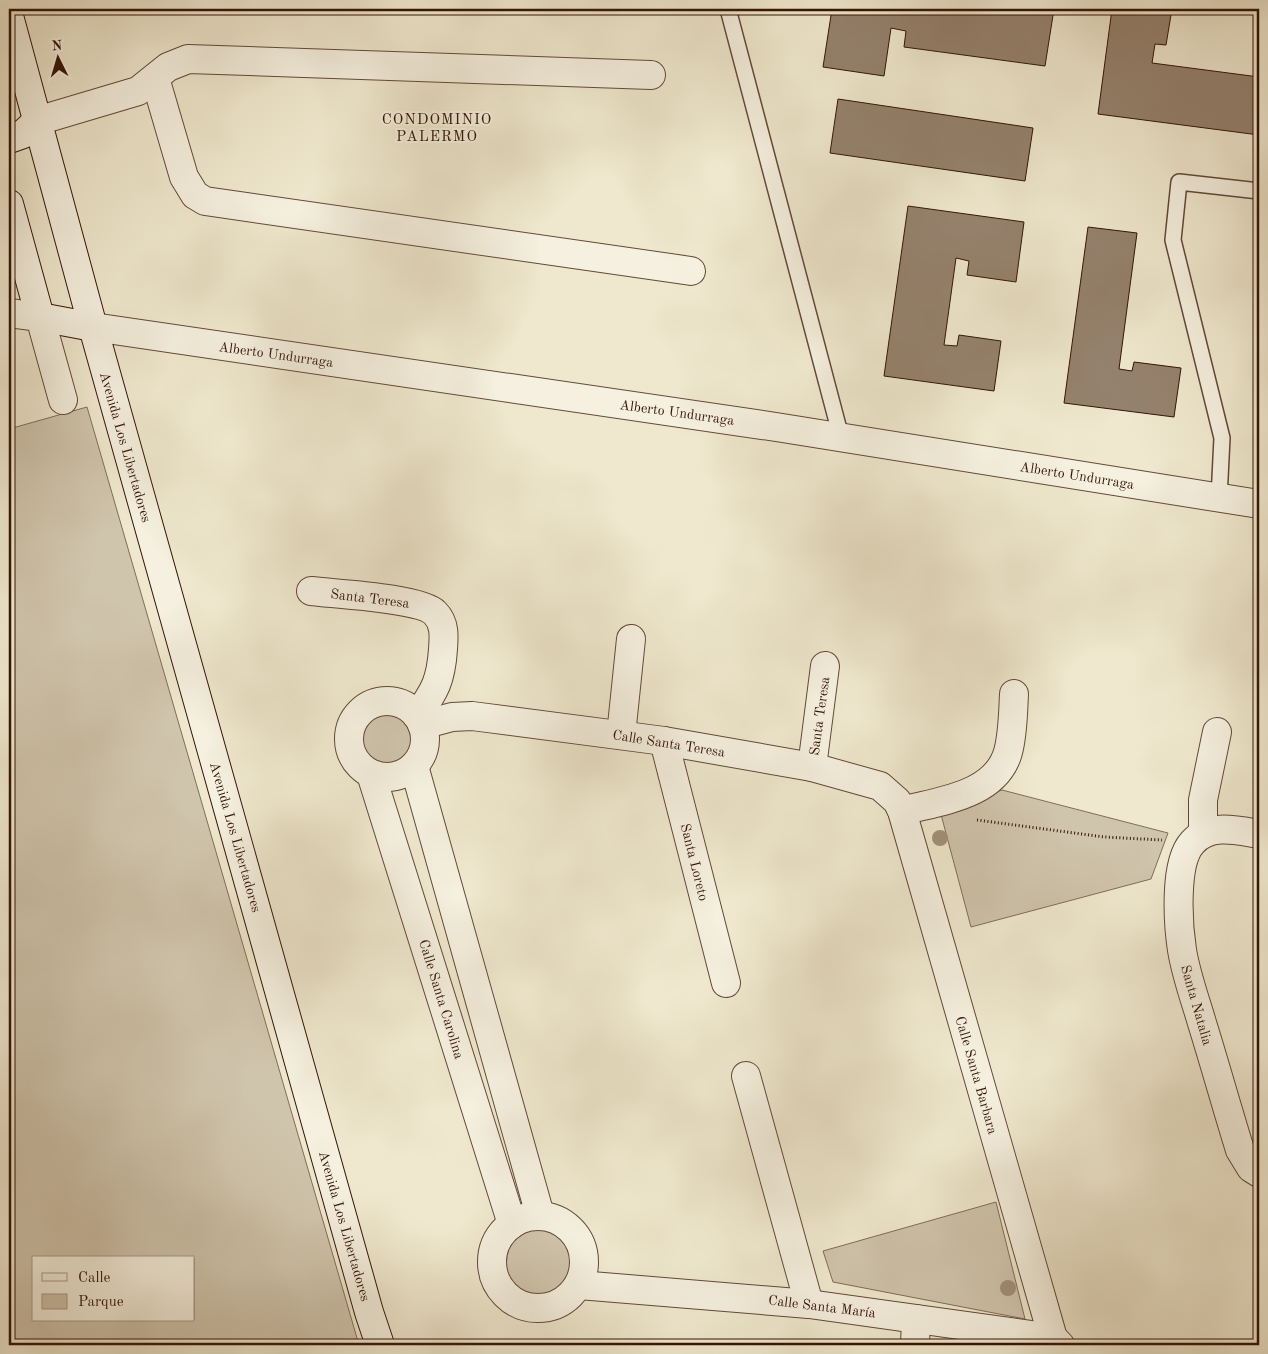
<svg xmlns="http://www.w3.org/2000/svg" width="1268" height="1354" font-family="'Old Standard TT',serif">
  <rect width="100%" height="100%" fill="#efe8ce"/>
  <filter id="stains"><feTurbulence type="fractalNoise" baseFrequency=".004" numOctaves="4"/><feColorMatrix values="0 0 0 0 .2 0 0 0 0 .09 0 0 0 0 .02 0 0 0 .5 -.17"/></filter>
  <radialGradient id="worn" r=".72"><stop offset=".6" stop-color="#630" stop-opacity="0"/><stop offset="1" stop-color="#630" stop-opacity=".3"/></radialGradient>
  <g fill="#cfc4ac" stroke="#826c59" fill-rule="evenodd">
    <path d="M87 407 359 1345H9V429ZM34 1258H194V1320H34Z"/>
    <circle cx="387" cy="739" r="26"/>
    <polygon points="1002,790 1168,833 1151,879 971,927 939,807"/>
    <polygon points="996,1202 1025,1319 833,1282 823,1251"/>
    <circle cx="539" cy="1262" r="38"/>
  </g>
  <g fill="#95826e" stroke="#341406">
    <polygon points="832,9 1054,9 1045,66 904,47 906,31 891,28 884,76 823,67"/>
    <polygon points="1112,9 1172,9 1166,45 1155,44 1152,63 1259,77 1259,135 1098,114"/>
    <polygon points="838,99 1033,128 1025,181 830,153"/>
    <polygon points="908,206 1024,222 1016,282 967,275 969,261 956,258 944,345 957,346 959,335 1001,341 994,391 884,376"/>
    <polygon points="1088,227 1137,233 1119,369 1132,371 1134,362 1181,368 1174,417 1064,403"/>
  </g>
  <g fill="none" stroke-linecap="round" stroke-linejoin="round">
    <g stroke="#634938" stroke-width="18">
      <g id="lane">
        <polyline points="728,9 841,437"/>
        <polyline points="1219,498 1222,438 1173,240 1179,182 1259,191"/>
      </g>
    </g>
    <g stroke="#634938" stroke-width="30">
      <g id="street">
        <polyline points="155,78 184,177 195,195 205,201 691,271"/>
        <polyline points="37,121 138,91 168,67 188,59 651,75"/>
        <polyline points="9,313 40,317 63,400"/>
        <polyline points="93,327 776,427 1259,504"/>
        <path d="M311 591C335 594 420 598 435 613 445 623 444 636 443 649 441 680 435 691 417 716"/>
        <circle cx="387" cy="739" r="38"/>
        <polyline points="422,725 452,717 472,716 664,741 812,767 880,786 897,801 902,811 1053,1338"/>
        <polyline points="621,735 631,639"/>
        <polyline points="664,741 726,983"/>
        <polyline points="414,766 540,1215"/>
        <polyline points="812,767 825,666"/>
        <polyline points="371,774 512,1224"/>
        <path d="M902 811C938 801 996 796 1008 752 1013 734 1013 713 1014 694"/>
        <polyline points="1203,834 1203,800 1217,732"/>
        <path d="M1259 834C1236 830 1209 823 1192 843 1174 863 1178 924 1182 950 1186 975 1195 999 1202 1023 1215 1065 1227 1108 1240 1150L1251 1168 1259 1173"/>
        <polyline points="746,1076 809,1304"/>
        <circle cx="538" cy="1262" r="46"/>
        <polyline points="579,1285 809,1304 1053,1338 1060,1345"/>
        <polyline points="915,1345 916,1319"/>
      </g>
    </g>
    <g stroke="#341406" stroke-width="30">
      <g id="secondary">
        <polyline points="9,16 93,327 369,1312 380,1345"/>
        <polyline points="9,139 23,134 37,121"/>
        <polyline points="9,204 40,317 93,327"/>
      </g>
    </g>
    <polyline stroke="#341406" stroke-width="3" stroke-dasharray="1 2.5" stroke-linecap="butt" points="977,820 1104,837 1162,840"/>
    <use href="#lane" stroke="#f5f0df" stroke-width="15"/>
    <use href="#street" stroke="#f5f0df" stroke-width="28"/>
    <use href="#secondary" stroke="#f5f0df" stroke-width="28"/>
  </g>
  <g fill="#a1917c">
    <circle cx="940" cy="838" r="8"/>
    <circle cx="1008" cy="1288" r="8"/>
  </g>
  <g text-anchor="middle" stroke-width="4" stroke-linejoin="round" paint-order="stroke">
    <g font-size="14" fill="#341406" stroke="#f5f0df">
      <text transform="translate(276 354) rotate(8)" y="5">Alberto Undurraga</text>
      <text transform="translate(677 412) rotate(8)" y="5">Alberto Undurraga</text>
      <text transform="translate(126 447) rotate(74)" y="5">Avenida Los Libertadores</text>
      <text transform="translate(1077 475) rotate(9)" y="5">Alberto Undurraga</text>
      <text transform="translate(370 598) rotate(7)" y="5">Santa Teresa</text>
      <text transform="translate(819 716) rotate(-82)" y="5">Santa Teresa</text>
      <text transform="translate(669 743) rotate(9)" y="5">Calle Santa Teresa</text>
      <text transform="translate(236 837) rotate(74)" y="5">Avenida Los Libertadores</text>
      <text transform="translate(695 862) rotate(76)" y="5">Santa Loreto</text>
      <text transform="translate(442 999) rotate(73)" y="5">Calle Santa Carolina</text>
      <text transform="translate(1197 1005) rotate(74)" y="5">Santa Natalia</text>
      <text transform="translate(977 1075) rotate(74)" y="5">Calle Santa Barbara</text>
      <text transform="translate(345 1226) rotate(74)" y="5">Avenida Los Libertadores</text>
      <text transform="translate(822 1306) rotate(7)" y="5">Calle Santa María</text>
    </g>
    <g font-size="15" letter-spacing="1" fill="#341406" stroke="#f5f0df">
      <text x="437" y="124">CONDOMINIO<tspan x="437" dy="17">PALERMO</tspan></text>
    </g>
  </g>
  <rect width="1268" height="1354" fill="none" stroke="#efe8ce" stroke-width="30"/>
  <rect x="10" y="10" width="1248" height="1334" fill="none" stroke="#341406" stroke-width="2.5"/>
  <rect x="15" y="15" width="1238" height="1324" fill="none" stroke="#341406"/>
  <rect x="32" y="1256" width="162" height="65" fill="#f5f0df" stroke="#a89888"/>
  <rect x="42" y="1273" width="25" height="8" fill="#f5f0df" stroke="#a89888"/>
  <text x="78" y="1282" font-size="15" fill="#341406">Calle</text>
  <rect x="42" y="1294" width="25" height="15" fill="#cfc4ac" stroke="#a89888"/>
  <text x="78" y="1306" font-size="15" fill="#341406">Parque</text>
  <g transform="translate(58 58) rotate(355)" stroke="#f5f0df" stroke-width="4" paint-order="stroke">
  <path d="M0-4L9 19L0 12L-9 19Z" fill="#341406"/>
  <text y="-8" font-size="14" font-weight="bold" text-anchor="middle" fill="#341406">N</text>
  </g>
  <rect width="100%" height="100%" filter="url(#stains)"/>
  <rect width="100%" height="100%" fill="url(#worn)"/>
</svg>
